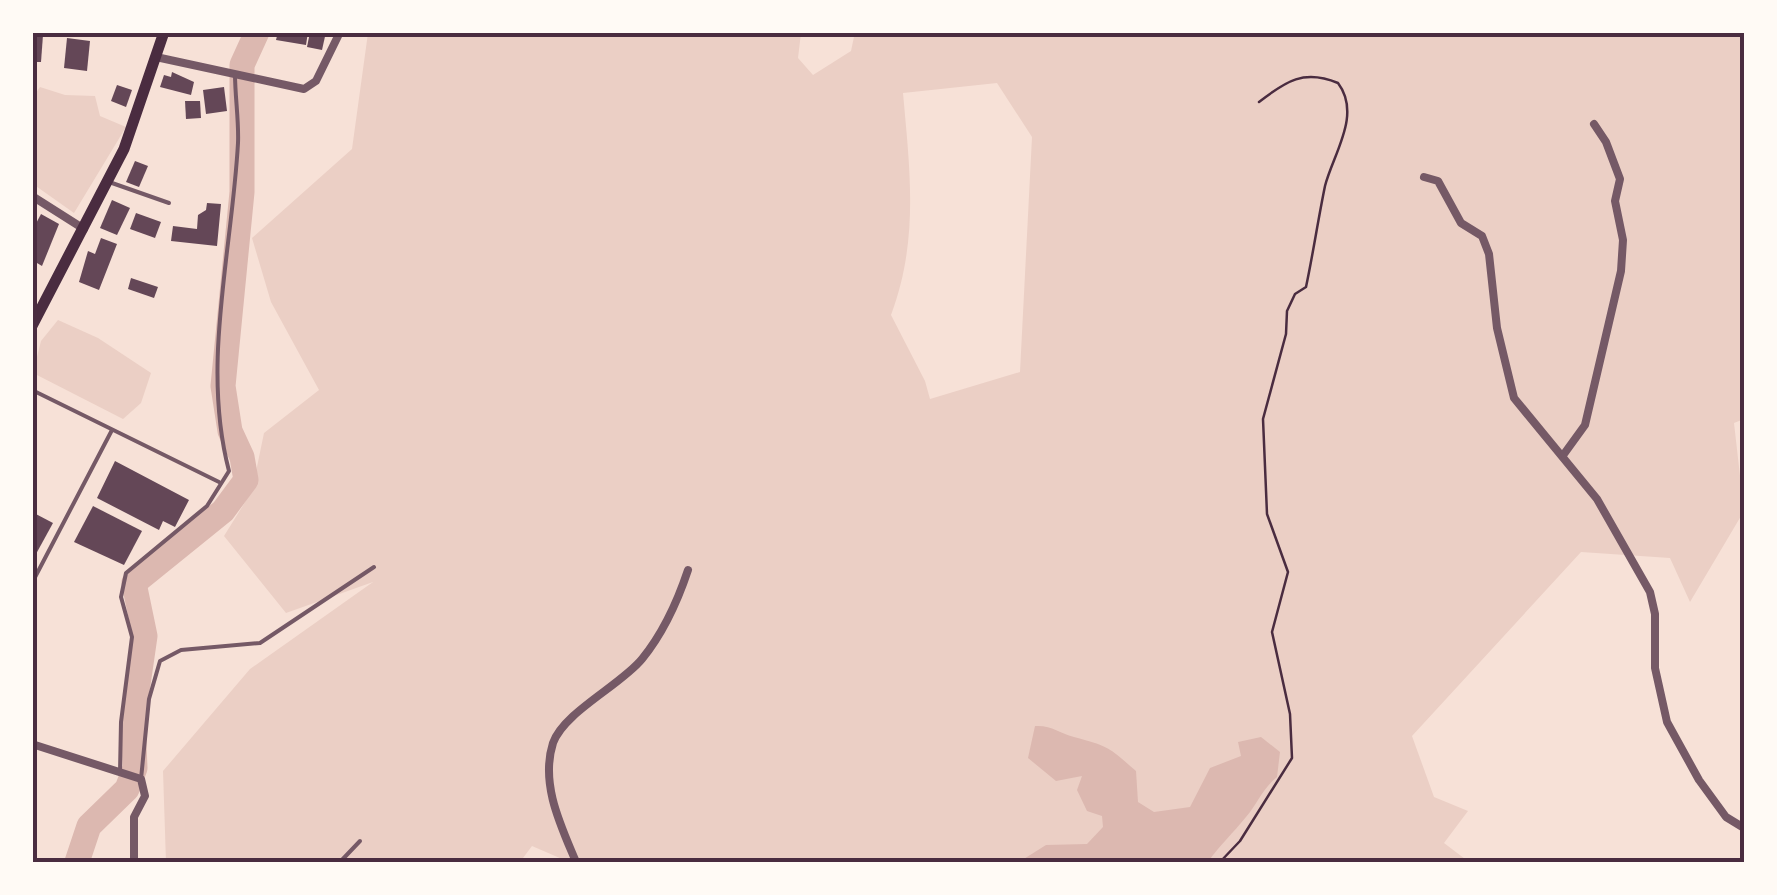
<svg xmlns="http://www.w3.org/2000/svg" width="1777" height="895" font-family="'DejaVu Sans',sans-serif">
  <rect width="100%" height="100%" fill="#f7e1d7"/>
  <g fill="#ebcfc5" fill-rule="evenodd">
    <path d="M855 32 1744 33V419L1734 423 1744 511 1690 602 1670 558 1581 552 1412 736 1434 797 1468 811 1444 843 1469 862H569L532 846 520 862H166L163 771 250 669 373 582 286 613 224 536 252 491 264 433 319 390 271 302 252 238 352 149 368 33H801L798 58 813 75 851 51ZM997 83 1032 137 1020 372 930 399 925 381 891 315C919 240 910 172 903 93Z"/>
    <polygon points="40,87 65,95 95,96 100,116 126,127 74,213 33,184 33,97"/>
    <polygon points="58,320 98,338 151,373 141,403 123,419 33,373 41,341"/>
  </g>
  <path fill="#dcb8b0" d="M1035 726C1052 725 1059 733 1074 737 1110 747 1107 746 1136 771L1138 802 1154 812 1190 807 1210 768 1241 756 1238 742 1261 737 1280 752 1277 777C1262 789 1258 803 1246 817 1233 833 1220 845 1208 862H1019L1046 845 1087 844 1103 827 1102 816 1087 811 1077 790 1082 776 1056 781 1028 758Z"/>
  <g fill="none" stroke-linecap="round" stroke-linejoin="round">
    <polyline stroke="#dcb8b0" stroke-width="25" points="77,862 89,826 127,789 135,768 133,719 145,636 134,583 223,511 246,480 242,457 230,431 223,386 242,192 242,65 257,32"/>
  </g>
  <g fill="#644757">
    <polygon points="278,32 308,32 306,45 276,40"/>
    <polygon points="310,32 326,32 322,50 307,47"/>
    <polygon points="32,35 43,35 41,62 32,62"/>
    <polygon points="67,38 90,41 87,71 64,68"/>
    <polygon points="172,72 194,82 191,95 160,87 164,75 171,77"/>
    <polygon points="117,85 132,90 126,107 111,101"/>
    <polygon points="224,87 227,111 206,114 203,90"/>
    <polygon points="185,101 200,101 201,118 186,119"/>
    <polygon points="135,161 148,166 139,187 126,182"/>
    <polygon points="112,200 130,208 117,235 100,228"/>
    <polygon points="207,203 221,204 217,246 171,241 173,226 197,229 198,215 206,210"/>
    <polygon points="136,213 161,222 155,238 130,229"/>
    <polygon points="41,214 59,224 42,266 32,260 32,231"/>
    <polygon points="101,238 117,244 99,290 79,282 88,251 95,254"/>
    <polygon points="131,278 158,287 154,298 128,289"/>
    <polygon points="115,461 189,500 175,527 163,521 159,530 97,498"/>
    <polygon points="93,506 142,531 124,565 74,542"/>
    <polygon points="32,512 53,523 36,554 32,552"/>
  </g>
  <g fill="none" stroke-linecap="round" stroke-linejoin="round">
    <path stroke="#4a2c40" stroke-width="2.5" d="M1220 862 1240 841 1292 758 1290 714 1272 632 1288 572 1267 514 1263 419 1286 334 1287 311 1295 294 1306 287C1313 254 1318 220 1325 186 1333 154 1362 115 1338 83 1304 69 1286 81 1259 102"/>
    <g stroke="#755966" stroke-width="4">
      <polyline points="112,183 169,203"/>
      <polyline points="32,390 219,482"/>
      <polyline points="32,583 112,430"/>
      <path d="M120 772 121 722 132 637 121 597 126 573 207 506 229 471C201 365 232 252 238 143 239 121 235 97 235 74"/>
      <polyline points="141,779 149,699 160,661 181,650 260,643 374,567"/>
      <polyline points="340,862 360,841"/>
    </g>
    <g stroke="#755966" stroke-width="8">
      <polyline points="156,57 304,89 316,81 340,32"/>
      <polyline points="1424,177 1438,181 1461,223 1482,236 1489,254 1497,328 1514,398 1597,499 1650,592 1655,614 1655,668 1667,722 1699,780 1726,817 1744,828"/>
      <polyline points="32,196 84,229"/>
      <polyline points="1564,454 1585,425 1621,271 1623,240 1615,201 1620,179 1606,142 1594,124"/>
      <polyline points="32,744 141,779 145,796 134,817 134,862"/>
      <path d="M576 862C561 826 540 784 553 743 564 712 621 685 642 659 664 632 677 603 688 570"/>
    </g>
    <polyline stroke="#4a2c40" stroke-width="11" points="32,326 124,149 164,32"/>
  </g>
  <rect width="1777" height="895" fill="none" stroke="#fffaf5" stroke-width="70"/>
  <rect x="35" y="35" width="1707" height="825" fill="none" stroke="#4a2c40" stroke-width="4"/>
</svg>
